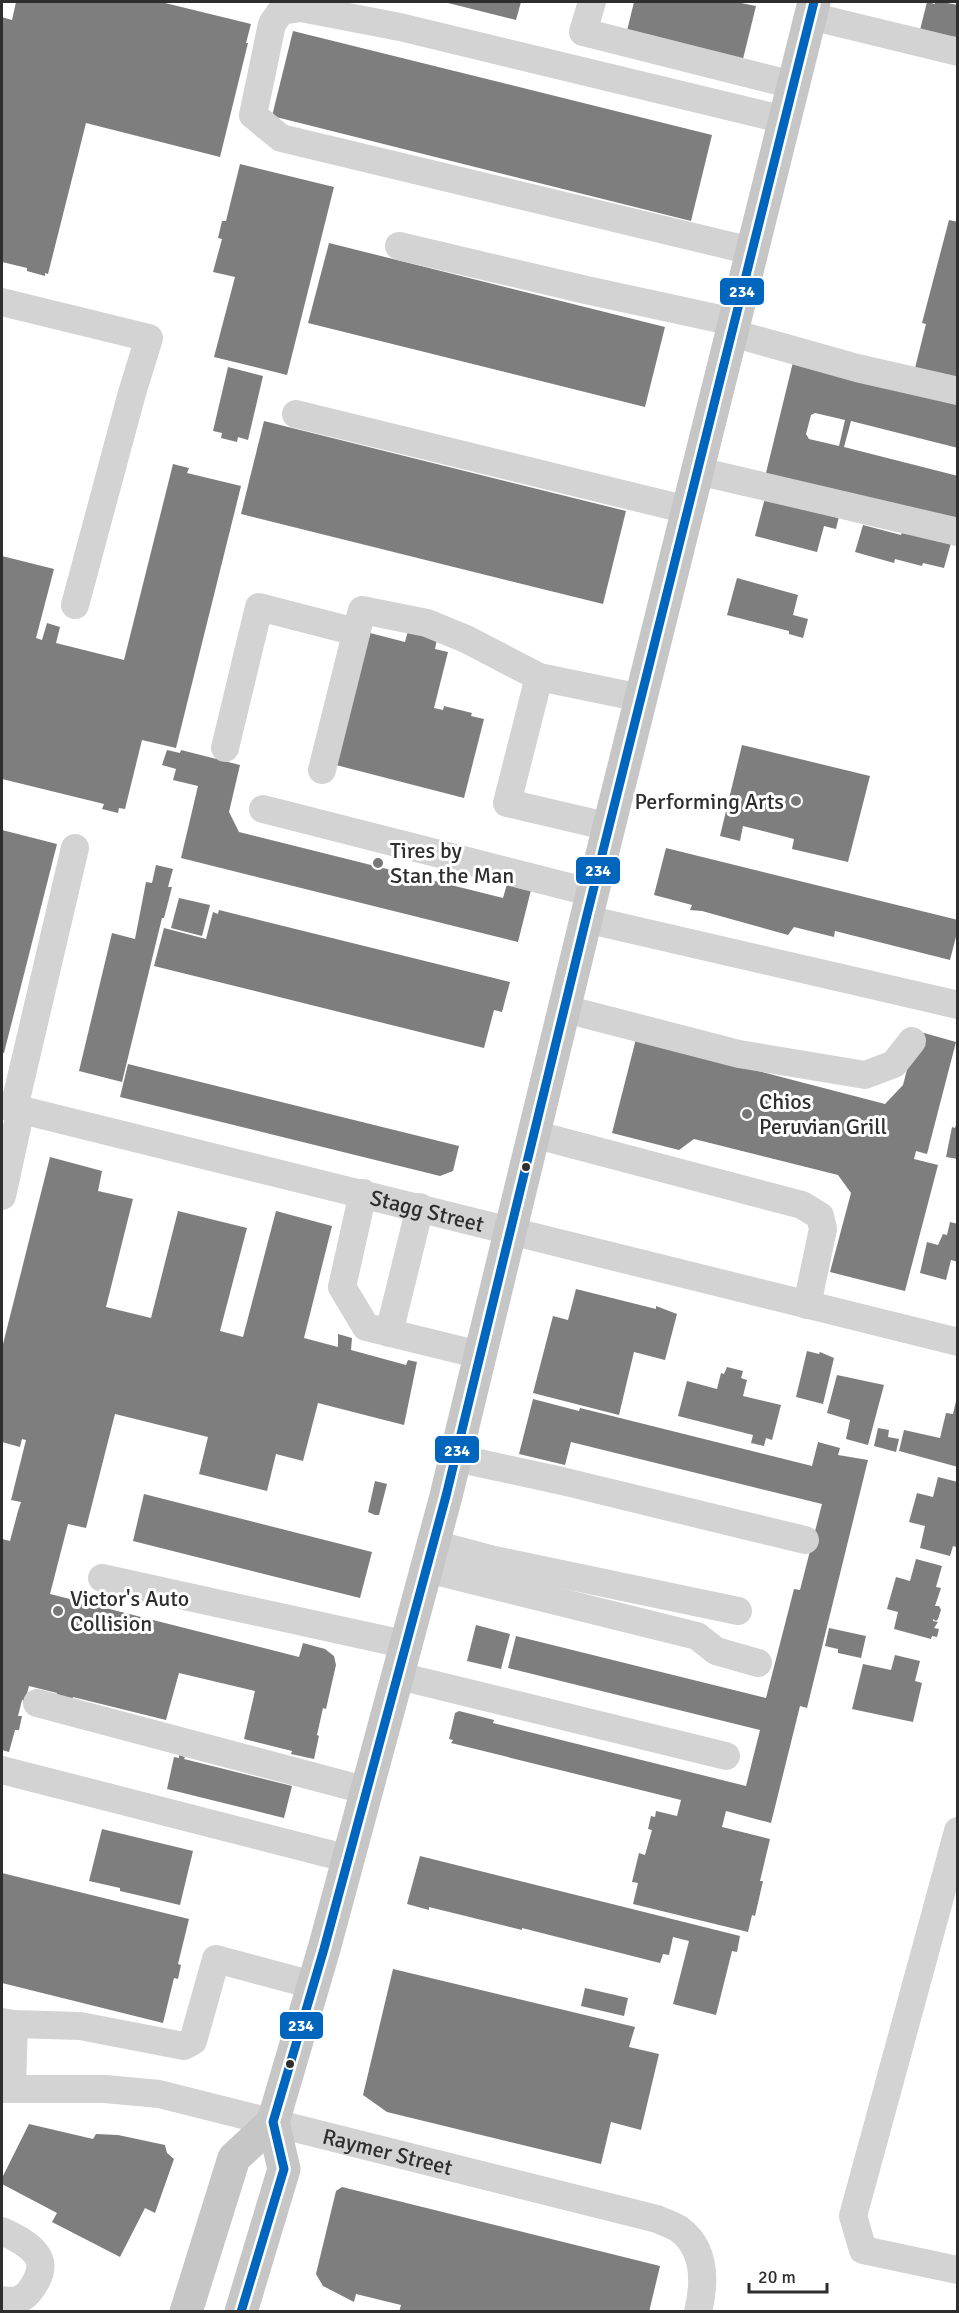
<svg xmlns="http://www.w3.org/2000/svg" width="959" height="2313" font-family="Signika,sans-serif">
  <rect width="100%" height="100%" fill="#fff"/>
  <g fill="#7e7e7e" fill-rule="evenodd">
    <polygon points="16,2 161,2 251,24 246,43 248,43 220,157 86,123 48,274 45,273 45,276 27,271 27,268 2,262 2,17 12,20"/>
    <polygon points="444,2 521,2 516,20"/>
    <polygon points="634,2 736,2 756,6 742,63 626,35"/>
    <polygon points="927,2 935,4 935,2 942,2 958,5 957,37 919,34"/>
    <polygon points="293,31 712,135 691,221 272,116"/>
    <polygon points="240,164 334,187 287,375 214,357 235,277 213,272 222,239 218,238 222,221 226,221"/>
    <polygon points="949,220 958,222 958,378 915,368 926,324 922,323"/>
    <polygon points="329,243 665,327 645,407 308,323"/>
    <path d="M794 358 958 399V448L851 421 844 447 958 476V525L765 477ZM815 413 845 420 839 446 809 439 806 434 811 415Z"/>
    <polygon points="228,367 263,376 248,440 238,437 237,442 221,438 222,433 213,431"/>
    <polygon points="264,421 626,511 603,604 241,514"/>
    <polygon points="173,464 189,468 187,473 241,486 176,748 142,740 125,809 119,808 118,813 102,809 104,804 2,779 2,556 54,569 36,638 42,640 47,623 60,627 56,643 124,660"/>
    <polygon points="766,494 840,512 836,529 824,526 817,552 755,536"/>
    <polygon points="863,525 901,535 902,532 951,543 944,568 923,563 922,566 895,559 894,563 855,552"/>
    <polygon points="737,578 798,595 793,615 808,619 803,638 789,634 789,631 727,615"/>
    <polygon points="409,627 438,634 435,649 448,652 434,708 443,710 444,706 472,713 471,716 484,719 464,798 332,764 366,632 405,642"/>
    <polygon points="742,745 870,776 848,862 792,849 794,839 743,826 740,841 720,836"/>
    <polygon points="167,750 180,753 181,750 240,765 229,812 239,832 503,898 507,884 531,890 518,942 181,858 198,786 173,780 176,769 162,765"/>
    <polygon points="2,830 57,844 4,1053 2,1053"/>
    <polygon points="666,848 958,920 958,929 950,960 835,931 834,937 794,927 788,935 702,911 690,910 692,905 654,895"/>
    <polygon points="156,865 173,869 168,887 172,887 164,918 162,918 122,1082 79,1071 112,933 135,939 146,882 152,883"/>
    <polygon points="179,898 210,905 202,936 171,928"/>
    <polygon points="219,910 510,982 502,1012 494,1010 484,1048 154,966 164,928 206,939 213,912 218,914"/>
    <polygon points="917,1031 956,1042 927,1154 916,1151 914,1159 938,1165 905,1291 830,1272 851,1193 838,1175 694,1139 679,1150 612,1133 636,1039 885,1104 903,1085"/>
    <polygon points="128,1064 459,1146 453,1171 440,1176 120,1097"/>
    <polygon points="957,1122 958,1122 958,1159 946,1157 952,1127 955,1128"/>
    <polygon points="50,1157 102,1171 98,1191 133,1199 106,1307 151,1318 178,1211 247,1228 220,1331 243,1337 276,1211 332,1226 304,1338 338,1347 338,1334 352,1338 351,1350 406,1365 408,1360 417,1362 404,1425 318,1403 303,1461 276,1454 267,1491 199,1474 208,1437 115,1414 86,1528 68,1524 50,1594 299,1657 303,1643 325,1649 334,1656 336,1665 326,1709 323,1708 317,1735 319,1736 314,1759 291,1754 292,1751 244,1739 255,1691 179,1673 166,1720 73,1697 72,1701 56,1697 57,1693 29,1686 25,1701 22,1700 18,1716 22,1716 19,1730 15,1730 9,1752 2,1750 2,1539 10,1541 18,1511 21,1502 11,1500 26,1440 22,1439 20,1447 2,1442 2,1348"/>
    <polygon points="950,1222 958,1224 958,1262 951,1260 946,1280 920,1273 927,1242 938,1245 943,1234 947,1235"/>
    <polygon points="576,1289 656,1309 656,1306 677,1314 665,1360 634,1352 619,1415 533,1393 553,1316 568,1320"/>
    <polygon points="807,1351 819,1354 820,1352 834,1358 823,1404 796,1397"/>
    <polygon points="727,1367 743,1371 741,1378 747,1380 743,1396 781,1405 772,1440 766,1438 764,1446 751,1443 753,1435 678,1416 687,1381 717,1389 721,1373 724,1374"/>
    <polygon points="837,1375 884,1385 868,1445 846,1439 850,1420 827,1413"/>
    <polygon points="957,1397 958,1467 899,1451 904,1430 940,1438 946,1413 953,1414"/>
    <polygon points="533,1399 579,1411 580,1408 812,1466 818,1442 840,1448 838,1455 868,1460 807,1708 800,1706 771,1823 726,1811 722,1827 770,1839 760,1881 763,1881 755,1916 752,1915 748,1932 633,1904 638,1883 632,1882 639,1853 645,1855 652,1830 648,1829 651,1816 655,1817 656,1811 677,1816 681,1800 451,1743 453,1740 449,1739 455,1713 459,1711 494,1720 493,1723 746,1786 760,1730 508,1668 516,1636 766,1698 794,1589 800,1590 822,1504 571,1442 565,1465 519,1454"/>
    <polygon points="878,1428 889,1430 888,1437 899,1439 896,1452 874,1446"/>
    <polygon points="938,1477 958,1482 958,1542 956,1547 953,1546 950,1556 920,1548 925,1526 909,1522 917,1493 933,1497"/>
    <polygon points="375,1481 387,1484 379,1515 375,1515 368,1512"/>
    <polygon points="144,1494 372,1552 360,1598 133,1541"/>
    <polygon points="916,1559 942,1566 936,1587 941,1588 935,1606 939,1606 941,1610 938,1619 936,1621 933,1619 933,1621 938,1622 934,1628 939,1629 937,1637 932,1636 931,1639 894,1629 898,1612 887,1609 896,1577 910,1581"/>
    <polygon points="476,1625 510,1634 501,1669 467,1661"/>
    <polygon points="829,1628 866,1636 861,1658 838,1653 838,1649 825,1646"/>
    <polygon points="895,1655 920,1661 915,1681 922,1683 913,1722 852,1709 863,1664 891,1670"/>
    <polygon points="179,1755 185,1757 184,1759 292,1786 284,1818 167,1789 174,1757 179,1758"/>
    <polygon points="102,1829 193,1851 180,1905 120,1891 120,1888 89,1881"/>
    <polygon points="420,1856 740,1936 737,1952 732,1951 716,2015 673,2004 689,1941 673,1937 669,1955 663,1954 660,1963 522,1928 522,1930 429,1907 429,1910 407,1904"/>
    <polygon points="2,1873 189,1919 178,1964 181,1965 178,1979 174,1978 163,2023 2,1983"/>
    <polygon points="393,1969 635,2027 629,2047 659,2054 641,2130 611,2122 601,2164 387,2112 363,2095"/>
    <polygon points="585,1988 628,1998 624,2016 581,2006"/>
    <polygon points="29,2124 93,2139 96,2134 118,2135 165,2145 167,2153 174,2159 155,2213 145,2208 120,2257 52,2222 57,2213 2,2184 2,2178"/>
    <polygon points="342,2187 660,2266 649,2312 426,2312 419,2310 419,2312 399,2312 401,2305 356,2294 354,2302 323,2286 316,2274 336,2191"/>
  </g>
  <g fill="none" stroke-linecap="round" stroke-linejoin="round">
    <g stroke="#d3d3d3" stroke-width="28">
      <polyline points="592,2 583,32 793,85"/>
      <polyline points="810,16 958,52"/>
      <polyline points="399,246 586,290 734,322"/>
      <polyline points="752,251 281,138 253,115 272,24 281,11 301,8 400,27 785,120"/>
      <polyline points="2,302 149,338 132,393 75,605"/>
      <polyline points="732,333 857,368 958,391"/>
      <polyline points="296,414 688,510"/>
      <polyline points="698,471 958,532"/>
      <polyline points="225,748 259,607 356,632"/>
      <polyline points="322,770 362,610 427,623 466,639 539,677"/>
      <polyline points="263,809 593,893"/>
      <polyline points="610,827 507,803 539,677 641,698"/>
      <polyline points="586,919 958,1005"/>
      <polyline points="565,1009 739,1054 865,1075 894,1064 912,1041"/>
      <path id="s1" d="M2 1105 958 1342"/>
      <polyline points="14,1108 75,848"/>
      <polyline points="533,1134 802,1205 820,1216 823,1229 807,1305"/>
      <polyline points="363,1193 342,1287 366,1327 480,1355"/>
      <polyline points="2,1196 21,1109"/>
      <polyline points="389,1333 420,1207"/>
      <polyline points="456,1458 562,1481 805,1540"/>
      <polyline points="434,1544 494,1560 738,1611"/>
      <polyline points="427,1569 697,1636 716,1651 758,1663"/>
      <polyline points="102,1578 408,1645"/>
      <polyline points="399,1676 726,1756"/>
      <polyline points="37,1703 368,1791"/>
      <polyline points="2,1770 349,1859"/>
      <polyline points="958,1831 853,2216 863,2250 958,2270"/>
      <polyline points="2,2022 14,2024 80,2026 184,2046 193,2041 216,1959 313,1985"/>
      <polyline points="12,2088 14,2024"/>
      <path id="s2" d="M2 2089H105L159 2094 657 2219C664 2222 673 2225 679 2229 706 2249 705 2283 698 2312"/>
      <path d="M2 2231C14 2237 33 2245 39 2259 45 2271 31 2294 20 2299 13 2302 9 2301 2 2300"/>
    </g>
    <g stroke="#c6c6c6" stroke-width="33">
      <polyline points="186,2312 234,2158 273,2122"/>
      <polyline points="241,2312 284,2169 273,2122 324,1949 446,1496 586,919 814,2"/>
    </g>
    <g stroke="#fff" stroke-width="14">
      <polyline id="bus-1" points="241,2312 284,2169 273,2122 324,1949 446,1496 586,919 814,2"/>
    </g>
    <use href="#bus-1" stroke="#0065bd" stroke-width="9"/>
  </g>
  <g fill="#777" stroke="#fff" stroke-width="2">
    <circle cx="796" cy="801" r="6"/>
    <circle cx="378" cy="863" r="6"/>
    <circle cx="747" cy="1114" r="6"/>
    <circle cx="58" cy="1611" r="6"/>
  </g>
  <g fill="#2e2e2e" stroke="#fff" stroke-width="2">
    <circle cx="526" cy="1167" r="5"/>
    <circle cx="290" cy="2064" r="5"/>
  </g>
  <g text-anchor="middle" stroke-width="6" stroke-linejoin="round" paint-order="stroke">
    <g font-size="22" fill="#2e2e2e" stroke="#fff" text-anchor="start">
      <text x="784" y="809" text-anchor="end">Performing Arts</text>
      <text x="390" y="858">Tires by<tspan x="390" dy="25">Stan the Man</tspan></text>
      <text x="759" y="1109">Chios<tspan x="759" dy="25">Peruvian Grill</tspan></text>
      <text x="70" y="1606">Victor's Auto<tspan x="70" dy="25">Collision</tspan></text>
    </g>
    <g font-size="22" fill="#2e2e2e" stroke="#fff">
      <text dy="8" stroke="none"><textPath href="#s1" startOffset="438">Stagg Street</textPath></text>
      <text dy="8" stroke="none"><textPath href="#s2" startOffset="393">Raymer Street</textPath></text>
    </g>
  </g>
  <g stroke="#fff" stroke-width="2">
    <rect x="719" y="277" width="46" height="29" rx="6" fill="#0065bd"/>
    <rect x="575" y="856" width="46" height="29" rx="6" fill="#0065bd"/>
    <rect x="434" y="1435" width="46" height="29" rx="6" fill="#0065bd"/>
    <rect x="279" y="2011" width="45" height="29" rx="6" fill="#0065bd"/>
  </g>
  <g font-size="16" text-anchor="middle" font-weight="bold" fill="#fff">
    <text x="742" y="297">234</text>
    <text x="598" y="876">234</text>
    <text x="457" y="1456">234</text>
    <text x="301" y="2031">234</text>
  </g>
  <rect width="959" height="2313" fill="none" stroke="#2e2e2e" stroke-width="6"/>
  <path d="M749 2283v9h78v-9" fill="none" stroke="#2e2e2e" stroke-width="3"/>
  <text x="758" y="2283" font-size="18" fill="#2e2e2e" stroke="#ffffff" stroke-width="4.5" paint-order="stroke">20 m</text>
</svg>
